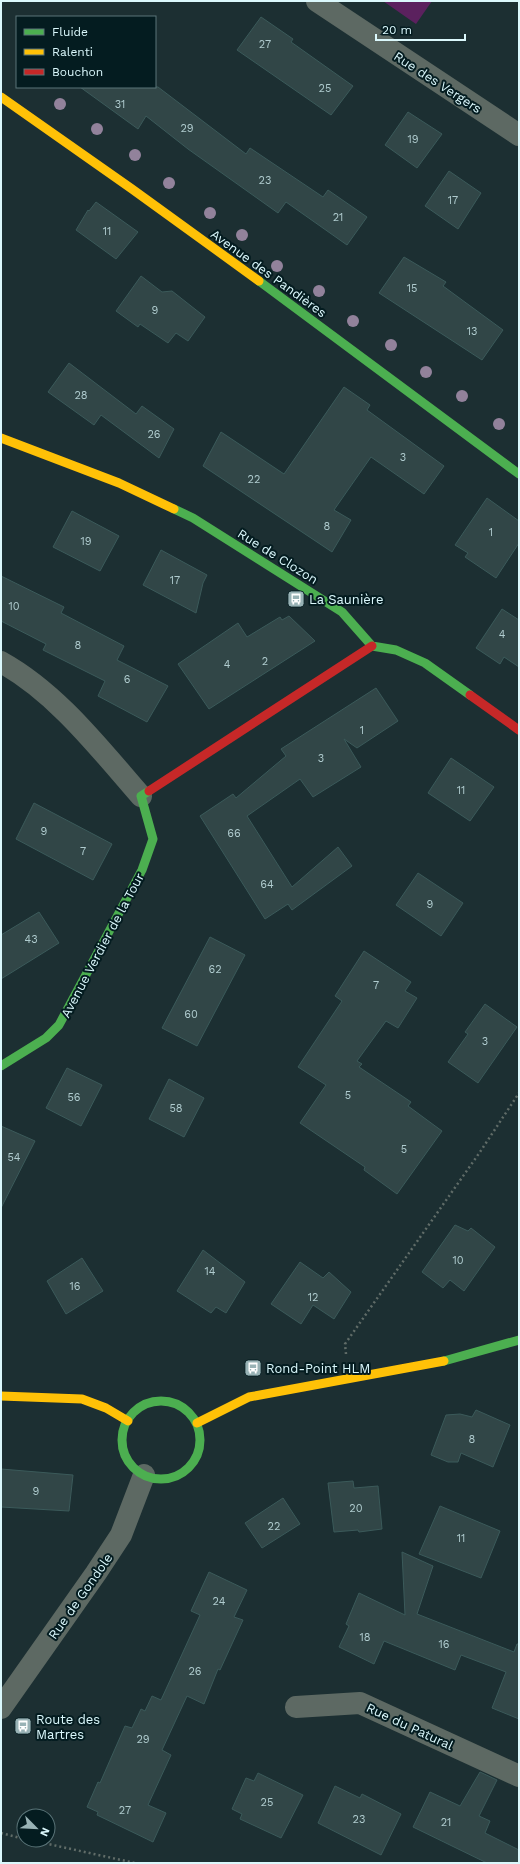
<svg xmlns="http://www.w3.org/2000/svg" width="520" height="1864" font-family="'Work Sans',sans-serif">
  <rect width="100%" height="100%" fill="#1c2f32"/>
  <polygon fill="#5b215e" points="383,1 432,1 416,24"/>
  <g fill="#314647" stroke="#3b5a5a">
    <polygon points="261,17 293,39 291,42 353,86 331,115 237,50"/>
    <polygon points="80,87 158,87 246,154 250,148 323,197 328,190 367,217 347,245 286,202 278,213 188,149 146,116 138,129"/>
    <polygon points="408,112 442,134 417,168 385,145"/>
    <polygon points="449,171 481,193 458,229 425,206"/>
    <polygon points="96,202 138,232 116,259 76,230 88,210 89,211"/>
    <polygon points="404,257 446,282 443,286 503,330 482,360 379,293"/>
    <polygon points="141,276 162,292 172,291 205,317 188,341 176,333 168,343 140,324 138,327 116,311"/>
    <polygon points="69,363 136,414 142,406 174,429 159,458 101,415 94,425 48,392"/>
    <polygon points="344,387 370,405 367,410 444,466 424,494 371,457 334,510 351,520 332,552 203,466 221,432 284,474"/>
    <polygon points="487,498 519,521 519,543 496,578 465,557 468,553 455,545"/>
    <polygon points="72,511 119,536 100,571 53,547"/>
    <polygon points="161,550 207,575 203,583 196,613 143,585"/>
    <polygon points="1,576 64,607 61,613 124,646 117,660 168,686 147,722 98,696 105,681 43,650 46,644 1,621"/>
    <polygon points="502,609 519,620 519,667 504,657 500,664 476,648"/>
    <polygon points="289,616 315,641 209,709 178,664 238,623 247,637 280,617 282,620"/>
    <polygon points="376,688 398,721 357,748 344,739 361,767 313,797 300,779 247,816 292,887 338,847 352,866 292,910 288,904 265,919 200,816 233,794 236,798 286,756 281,749"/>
    <polygon points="451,758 494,787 470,821 428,793"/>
    <polygon points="34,803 112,844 93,880 16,839"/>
    <polygon points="418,873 463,903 441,936 396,905"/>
    <polygon points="39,912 59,943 1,979 1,935"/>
    <polygon points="210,937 245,955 197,1046 162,1028"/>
    <polygon points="364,951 411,982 405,991 417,998 398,1028 386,1021 357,1061 362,1064 359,1067 411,1102 408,1106 442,1131 397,1194 364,1170 365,1167 300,1123 326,1085 298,1067 342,1001 335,996"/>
    <polygon points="485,1004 517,1027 478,1083 448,1062 468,1034 465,1032"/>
    <polygon points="67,1068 102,1085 81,1126 46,1108"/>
    <polygon points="169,1079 204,1098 184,1137 149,1119"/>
    <polygon points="1,1126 35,1141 1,1208"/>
    <polygon points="455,1225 468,1231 471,1228 495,1247 464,1291 450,1280 443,1288 422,1272"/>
    <polygon points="203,1250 245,1282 226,1313 216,1307 211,1313 177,1291"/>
    <polygon points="82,1258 103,1291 66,1314 47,1281"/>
    <polygon points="300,1262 323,1278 329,1272 351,1292 334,1319 313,1305 301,1324 271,1304"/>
    <polygon points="476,1410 510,1425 493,1467 461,1453 458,1462 448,1462 431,1455 446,1415 460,1414 472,1417"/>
    <polygon points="1,1469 73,1475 69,1511 1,1507"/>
    <polygon points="353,1481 354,1488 378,1486 382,1529 359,1532 358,1530 334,1532 328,1483"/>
    <polygon points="283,1498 300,1524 262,1548 245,1523"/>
    <polygon points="440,1506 500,1531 481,1578 419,1554"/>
    <polygon points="402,1552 433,1566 417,1614 514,1652 517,1644 519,1644 519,1719 492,1708 506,1672 461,1655 455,1670 384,1641 374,1664 339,1647 349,1626 346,1624 359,1593 405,1615"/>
    <polygon points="209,1572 247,1590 234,1617 243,1620 220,1670 218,1669 204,1704 187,1696 162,1750 171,1755 148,1805 166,1813 153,1842 97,1815 98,1812 87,1807 98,1782 100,1783 125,1726 132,1728 141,1709 145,1711 152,1696 161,1700 200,1615 191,1611"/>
    <polygon points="480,1772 497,1780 479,1816 490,1821 485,1833 519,1850 519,1863 487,1863 413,1827 430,1792 460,1806"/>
    <polygon points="258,1773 303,1795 281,1838 240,1819 242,1814 232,1809 246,1778 254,1781"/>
    <polygon points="335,1786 360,1798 362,1794 401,1814 381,1855 318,1823"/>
  </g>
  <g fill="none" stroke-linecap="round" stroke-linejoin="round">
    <g stroke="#606c68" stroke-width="2.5" stroke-dasharray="2 3" stroke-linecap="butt">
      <polyline points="346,1354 345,1344 480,1152 519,1093"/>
      <polyline points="1,1833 24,1839"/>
      <polyline points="30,1840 135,1863"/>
    </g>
    <g stroke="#5d6963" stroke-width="22">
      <polyline points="317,1 519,135"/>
      <path d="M1 662C57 693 99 748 141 796"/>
      <polyline points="296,1707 360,1703 519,1776"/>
      <polyline points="1,1708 96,1573 121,1535 144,1475"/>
    </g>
    <g stroke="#4caf50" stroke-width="9">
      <polyline points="259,281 519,474"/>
      <polyline points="174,509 193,518 342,612 372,646 396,650 425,663 470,695"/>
      <polyline points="1,1066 46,1038 59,1025 142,870 153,839 141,796 149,791"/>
      <polyline points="444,1361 519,1340"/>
      <circle cx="161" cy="1440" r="39"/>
    </g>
    <g stroke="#ffc107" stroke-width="9">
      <polyline points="1,97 132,189 259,281"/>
      <polyline points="1,438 119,483 174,509"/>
      <polyline points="1,1396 82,1399 106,1408 128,1421"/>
      <polyline points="197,1423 249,1397 444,1361"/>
    </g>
    <g stroke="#c62828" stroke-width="9">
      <polyline points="470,695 519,730"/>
      <polyline points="149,791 372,646"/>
    </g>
  </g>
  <g fill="#92829b">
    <circle cx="60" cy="104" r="6"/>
    <circle cx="97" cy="129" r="6"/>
    <circle cx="135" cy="155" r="6"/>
    <circle cx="169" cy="183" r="6"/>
    <circle cx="210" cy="213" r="6"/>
    <circle cx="242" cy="235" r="6"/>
    <circle cx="277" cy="266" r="6"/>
    <circle cx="319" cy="291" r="6"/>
    <circle cx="353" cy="321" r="6"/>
    <circle cx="391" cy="345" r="6"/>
    <circle cx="426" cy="372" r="6"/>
    <circle cx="462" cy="396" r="6"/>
    <circle cx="499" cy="424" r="6"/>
  </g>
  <defs>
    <g id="bus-square" transform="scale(0.9)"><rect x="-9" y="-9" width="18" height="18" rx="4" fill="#98b2b5" stroke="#041c20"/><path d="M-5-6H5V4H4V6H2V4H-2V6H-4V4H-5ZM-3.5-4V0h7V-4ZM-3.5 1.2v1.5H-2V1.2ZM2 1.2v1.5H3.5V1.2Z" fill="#fff"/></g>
  </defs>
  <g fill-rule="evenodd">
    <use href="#bus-square" x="296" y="599"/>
    <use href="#bus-square" x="253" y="1368"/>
    <use href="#bus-square" x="23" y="1726"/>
  </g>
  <g text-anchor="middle" stroke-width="4" stroke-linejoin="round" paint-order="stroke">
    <g font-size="11" fill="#b0cccf">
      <text x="265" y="48">27</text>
      <text x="325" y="92">25</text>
      <text x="120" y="108">31</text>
      <text x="187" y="132">29</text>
      <text x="413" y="143">19</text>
      <text x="265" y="184">23</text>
      <text x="453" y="204">17</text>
      <text x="338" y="221">21</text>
      <text x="107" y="235">11</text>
      <text x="412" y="292">15</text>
      <text x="155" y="314">9</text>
      <text x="472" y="335">13</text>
      <text x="81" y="399">28</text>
      <text x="154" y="438">26</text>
      <text x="403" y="461">3</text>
      <text x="254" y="483">22</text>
      <text x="327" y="530">8</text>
      <text x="491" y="536">1</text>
      <text x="86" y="545">19</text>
      <text x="175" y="584">17</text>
      <text x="14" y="610">10</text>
      <text x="502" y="638">4</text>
      <text x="78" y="649">8</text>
      <text x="265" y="665">2</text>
      <text x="227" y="668">4</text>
      <text x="127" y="683">6</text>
      <text x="362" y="734">1</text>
      <text x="321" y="762">3</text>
      <text x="461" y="794">11</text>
      <text x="44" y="835">9</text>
      <text x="234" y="837">66</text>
      <text x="83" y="855">7</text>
      <text x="267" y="888">64</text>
      <text x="430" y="908">9</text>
      <text x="31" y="943">43</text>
      <text x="215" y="973">62</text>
      <text x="376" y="989">7</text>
      <text x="191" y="1018">60</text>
      <text x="485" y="1045">3</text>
      <text x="348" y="1099">5</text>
      <text x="74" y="1101">56</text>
      <text x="176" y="1112">58</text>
      <text x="404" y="1153">5</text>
      <text x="14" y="1161">54</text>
      <text x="458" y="1264">10</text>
      <text x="210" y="1275">14</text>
      <text x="75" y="1290">16</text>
      <text x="313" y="1301">12</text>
      <text x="472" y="1443">8</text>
      <text x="36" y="1495">9</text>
      <text x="356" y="1512">20</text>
      <text x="274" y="1530">22</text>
      <text x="461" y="1542">11</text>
      <text x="219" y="1605">24</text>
      <text x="365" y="1641">18</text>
      <text x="444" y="1648">16</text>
      <text x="195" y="1675">26</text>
      <text x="143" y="1743">29</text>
      <text x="267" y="1806">25</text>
      <text x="125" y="1814">27</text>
      <text x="359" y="1823">23</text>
      <text x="446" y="1826">21</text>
    </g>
    <g font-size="13" fill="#dbf8fc" stroke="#041c20">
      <text transform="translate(438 82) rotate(33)" y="5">Rue des Vergers</text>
      <text transform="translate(269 273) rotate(36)" y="5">Avenue des Pandières</text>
      <text transform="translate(278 556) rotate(32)" y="5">Rue de Clozon</text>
      <text transform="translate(102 945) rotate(-62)" y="5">Avenue Verdier de la Tour</text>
      <text transform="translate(80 1596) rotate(-55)" y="5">Rue de Gondole</text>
      <text transform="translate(410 1726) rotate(25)" y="5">Rue du Patural</text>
    </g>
    <g font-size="13" fill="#dbf8fc" stroke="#041c20" text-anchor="start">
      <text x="309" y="604">La Saunière</text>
      <text x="266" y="1373">Rond-Point HLM</text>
      <text x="36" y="1724">Route des<tspan x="36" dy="15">Martres</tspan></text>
    </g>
  </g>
  <rect width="520" height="1864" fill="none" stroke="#dbf8fc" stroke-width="4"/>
  <rect x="16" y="16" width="140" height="72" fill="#041c20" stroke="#5a7478"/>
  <rect x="24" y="29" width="20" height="6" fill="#4caf50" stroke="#5a7478"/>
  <text x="52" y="36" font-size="12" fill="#dbf8fc">Fluide</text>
  <rect x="24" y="49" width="20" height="6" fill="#ffc107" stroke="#5a7478"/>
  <text x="52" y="56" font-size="12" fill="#dbf8fc">Ralenti</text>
  <rect x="24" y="69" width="20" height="6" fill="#c62828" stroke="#5a7478"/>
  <text x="52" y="76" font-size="12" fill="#dbf8fc">Bouchon</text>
  <g transform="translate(36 1828) rotate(114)"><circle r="19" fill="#041c20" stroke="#5a7478"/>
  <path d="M0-3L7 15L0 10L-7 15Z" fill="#98b2b5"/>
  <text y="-6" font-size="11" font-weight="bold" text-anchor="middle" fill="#dbf8fc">N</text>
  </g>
  <path d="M376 34v6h89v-6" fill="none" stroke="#dbf8fc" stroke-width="2"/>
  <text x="382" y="34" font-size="12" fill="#dbf8fc" stroke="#041c20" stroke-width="3" paint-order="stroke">20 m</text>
</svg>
